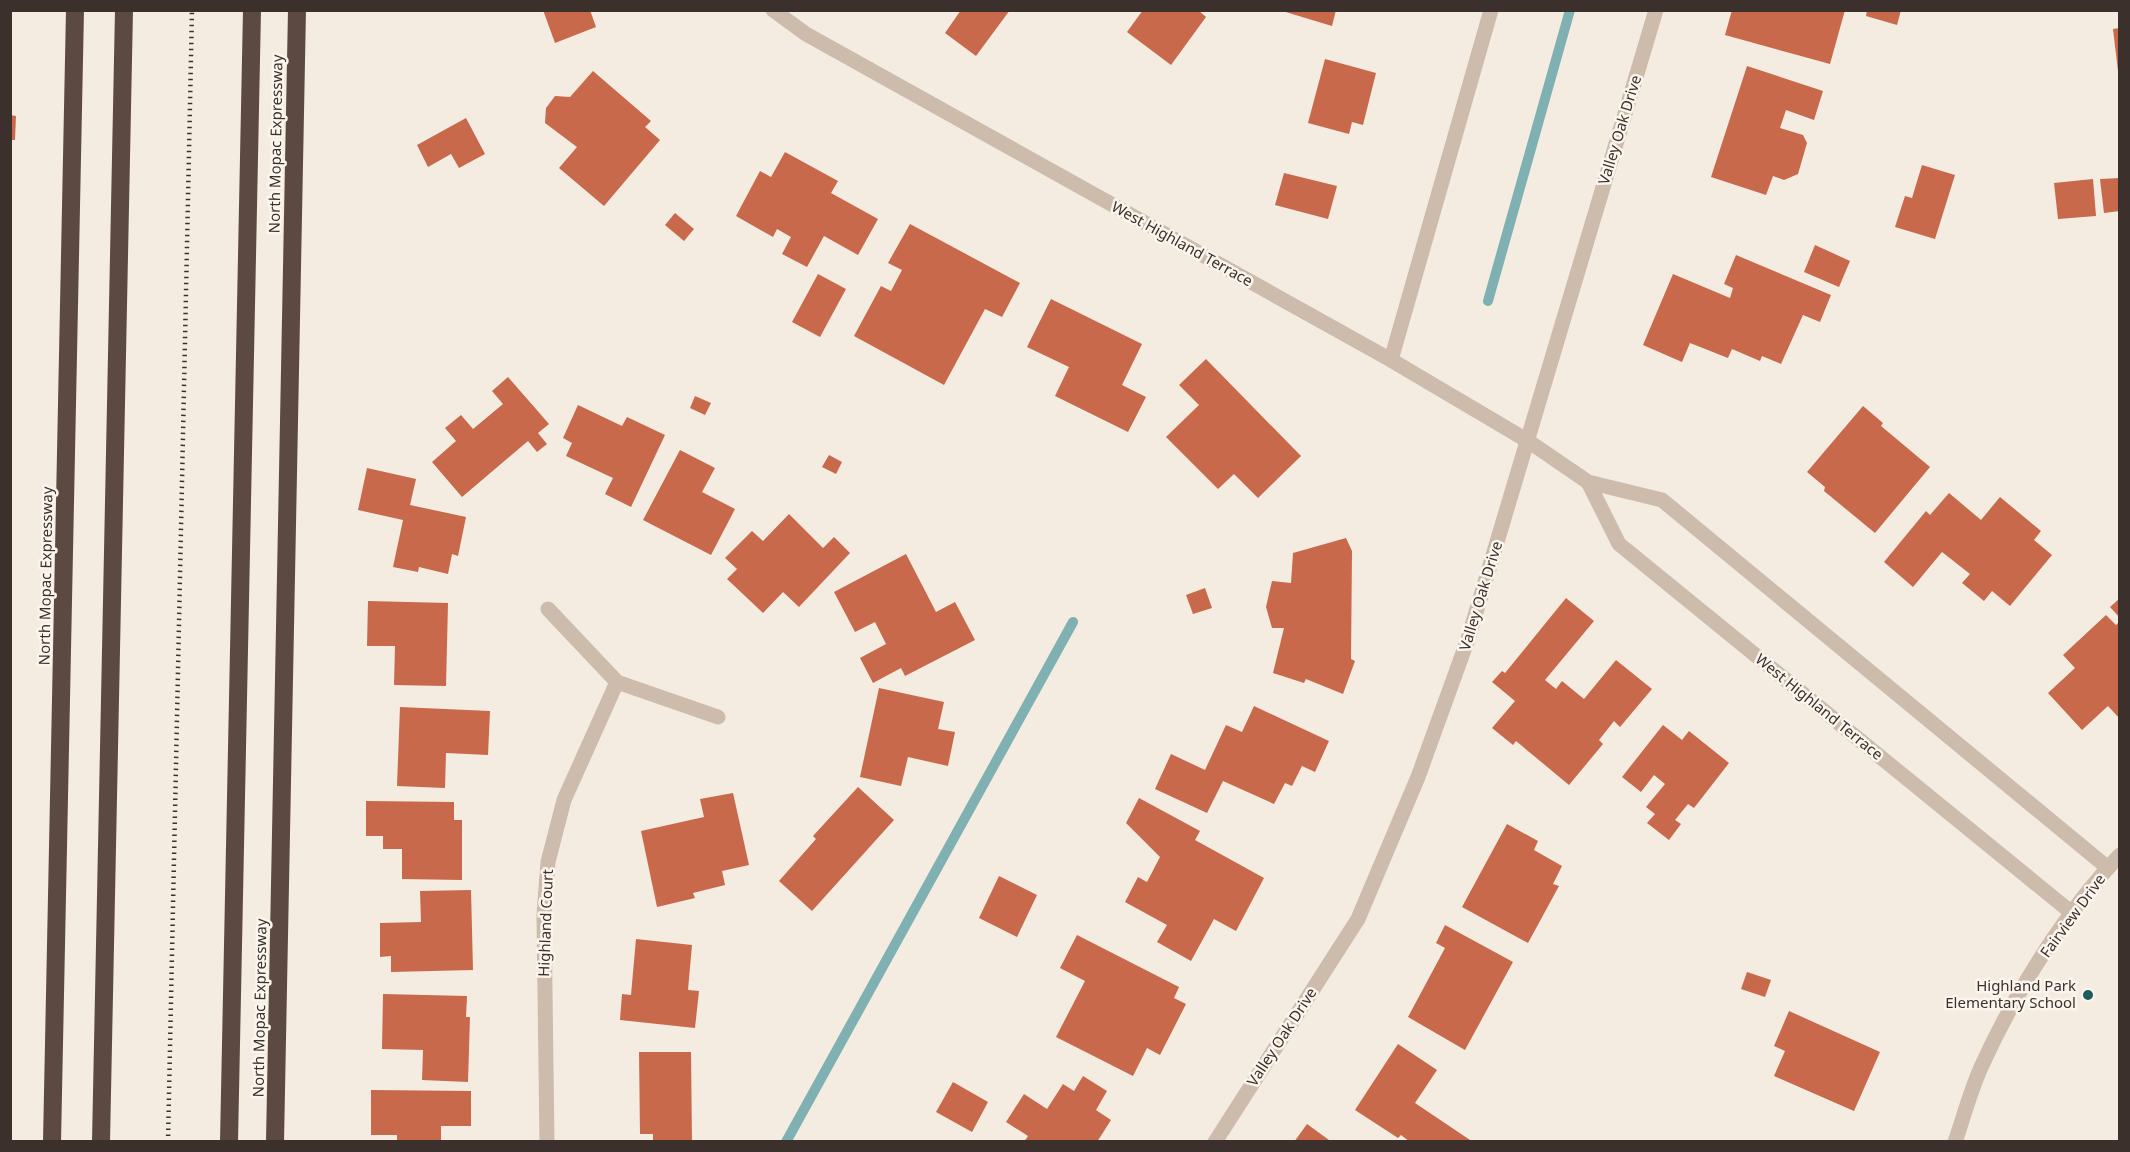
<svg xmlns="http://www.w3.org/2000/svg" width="2130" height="1152" font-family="'Noto Sans',sans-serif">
  <rect width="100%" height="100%" fill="#f4ebe1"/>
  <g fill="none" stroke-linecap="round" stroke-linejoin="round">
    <g stroke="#7fb0b2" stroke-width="10">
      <polyline points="1488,301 1570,10"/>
      <polyline points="786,1142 1073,622"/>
    </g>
  </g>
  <g fill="#c8694b">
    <polygon points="543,10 590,10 596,27 555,43"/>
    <polygon points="961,10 1010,10 976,56 945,33"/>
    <polygon points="1143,10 1198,10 1206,17 1171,65 1127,32"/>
    <polygon points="1279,10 1336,10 1332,26"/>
    <polygon points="1732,10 1845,10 1830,64 1725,35"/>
    <polygon points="1867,10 1901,10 1897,25 1866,16"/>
    <polygon points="2120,28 2120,71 2118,71 2113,29"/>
    <polygon points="1325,59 1376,73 1363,125 1352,122 1349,134 1308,123"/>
    <polygon points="1747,66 1823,91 1814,120 1786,110 1780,128 1803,135 1807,143 1798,174 1784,180 1773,176 1766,195 1711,177"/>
    <polygon points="593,71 651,121 645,127 660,140 604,206 559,168 577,147 545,123 546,108 555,96 570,97"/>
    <polygon points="10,115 16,116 15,140 10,140"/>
    <polygon points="466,118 485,154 459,168 451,154 428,167 417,145"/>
    <polygon points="785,152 838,181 831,193 878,219 858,255 824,236 807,267 782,254 791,237 777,229 773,237 736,216 760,171 771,177"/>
    <polygon points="1922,165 1955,175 1935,239 1895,227 1905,196 1912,198"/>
    <polygon points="1284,173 1337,186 1328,219 1275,205"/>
    <polygon points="2120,178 2120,211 2104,213 2100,179"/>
    <polygon points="2093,179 2096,216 2058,219 2054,183"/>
    <polygon points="675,213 694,229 684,241 665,225"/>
    <polygon points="910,224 1020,283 1002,317 985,309 944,385 854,336 881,286 891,291 902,270 888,263"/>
    <polygon points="1815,245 1850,261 1839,287 1804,272"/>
    <polygon points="1736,255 1831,295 1820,322 1803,315 1781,364 1762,356 1760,361 1732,349 1728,358 1690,343 1682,362 1643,345 1673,274 1730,298 1733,288 1724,284"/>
    <polygon points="818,274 846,289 820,337 792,322"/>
    <polygon points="1051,299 1142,344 1122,385 1146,397 1128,432 1055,396 1069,367 1027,347"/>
    <polygon points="1206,359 1301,456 1258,498 1234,474 1218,489 1166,437 1199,405 1179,385"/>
    <polygon points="508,377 549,424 538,433 547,444 537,452 528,441 462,497 432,462 456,441 445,428 461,415 473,429 503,404 492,391"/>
    <polygon points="695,396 711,403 705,415 690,408"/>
    <polygon points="578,405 622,426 627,417 665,435 631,507 605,494 613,478 566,456 572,443 563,438"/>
    <polygon points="1863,406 1883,423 1881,426 1930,467 1875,533 1824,491 1825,487 1807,472"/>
    <polygon points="680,450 715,468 702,492 735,509 711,555 643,520"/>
    <polygon points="829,455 842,462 836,474 822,467"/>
    <polygon points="367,468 416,479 410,505 466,517 458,556 452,554 448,574 419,567 418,572 393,567 403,520 358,510"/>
    <polygon points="1949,493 1981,520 2000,497 2041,531 2034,540 2052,555 2010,606 1992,591 1984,601 1962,583 1970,574 1942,552 1913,587 1884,562 1926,511 1930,515"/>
    <polygon points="789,514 823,548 834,537 850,553 799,607 783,592 763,613 727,579 737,569 725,558 752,531 763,541"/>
    <polygon points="1346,538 1352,551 1351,659 1355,661 1343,694 1306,679 1304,683 1273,673 1284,628 1272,628 1266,607 1272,581 1291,583 1293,553"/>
    <polygon points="906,554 936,612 955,602 975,640 905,676 901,668 873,683 860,658 886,644 875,622 855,632 834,592"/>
    <polygon points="1205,588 1212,608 1193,614 1186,595"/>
    <polygon points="1566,598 1594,621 1545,680 1556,689 1562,681 1584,699 1616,660 1652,689 1620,727 1614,721 1599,740 1603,744 1569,785 1516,741 1513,745 1492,728 1515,701 1492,682 1502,671 1505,673"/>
    <polygon points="2120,598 2120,618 2110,607"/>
    <polygon points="368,601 448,603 446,686 394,685 395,646 367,646"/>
    <polygon points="2106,615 2116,625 2120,621 2120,719 2108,706 2082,730 2048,693 2075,668 2063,655"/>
    <polygon points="879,688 944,702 938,729 955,732 948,766 908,757 901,786 860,777"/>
    <polygon points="1254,706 1329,741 1315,772 1302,766 1292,786 1285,783 1274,804 1223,781 1207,813 1155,789 1171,754 1205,770 1226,725 1242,732"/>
    <polygon points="400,707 490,711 488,755 446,753 445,788 397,786"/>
    <polygon points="1663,725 1682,740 1689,731 1729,763 1694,808 1688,804 1675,820 1681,824 1669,840 1647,823 1655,814 1646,807 1665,784 1654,775 1641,792 1622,777"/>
    <polygon points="858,787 894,820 812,911 779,881 816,839 813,836"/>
    <polygon points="733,793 749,865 722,871 725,885 693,893 695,898 657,907 641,831 704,817 700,799"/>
    <polygon points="1139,798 1200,831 1195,840 1264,878 1236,931 1214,919 1191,961 1157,942 1167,925 1125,902 1138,877 1147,882 1160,857 1126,823"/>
    <polygon points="366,801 454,802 454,820 462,820 462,880 402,879 402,849 383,849 383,836 366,836"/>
    <polygon points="1507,824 1538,841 1534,850 1562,866 1553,884 1559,886 1528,943 1462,907"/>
    <polygon points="999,876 1037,895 1017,937 979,918"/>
    <polygon points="471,890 473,970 391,972 391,956 380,957 380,923 421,922 420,891"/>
    <polygon points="1445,925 1513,962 1465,1050 1408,1017 1445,948 1436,943"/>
    <polygon points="1077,935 1179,987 1174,998 1186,1004 1160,1055 1147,1048 1133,1076 1056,1037 1085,981 1060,968"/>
    <polygon points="636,939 692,945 688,990 699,991 695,1028 620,1020 622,994 631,995"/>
    <polygon points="1747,972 1771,980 1765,997 1741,989"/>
    <polygon points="383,994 467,996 466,1017 470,1017 468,1082 422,1080 423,1050 382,1049"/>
    <polygon points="1789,1011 1880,1052 1854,1111 1774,1076 1785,1051 1774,1046"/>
    <polygon points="1398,1044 1437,1070 1415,1103 1473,1142 1410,1142 1401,1135 1398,1138 1355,1110"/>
    <polygon points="639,1052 691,1052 692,1142 653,1142 653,1134 640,1134"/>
    <polygon points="1083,1076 1107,1091 1096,1110 1111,1120 1097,1142 1024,1142 1028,1136 1006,1122 1024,1094 1047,1109 1063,1084 1074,1091"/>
    <polygon points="953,1082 988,1102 972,1132 936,1112"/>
    <polygon points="371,1090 471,1091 471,1126 441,1126 441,1142 397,1142 397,1135 371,1135"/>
    <polygon points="1307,1124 1329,1140 1328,1142 1294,1142"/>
  </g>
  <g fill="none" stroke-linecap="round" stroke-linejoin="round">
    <g stroke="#cdbbac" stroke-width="15">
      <polyline points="773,10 806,34 1391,360 1528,441 1588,482 1662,500 2108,868"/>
      <polyline points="1391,360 1491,10"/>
      <polyline points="1588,482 1619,544 2072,913"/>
      <polyline points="548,609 617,682 718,717"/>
      <polyline points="547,1142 544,915 548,862 564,800 617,682"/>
      <polyline points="1215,1142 1358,919 1418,777 1468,639 1656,10"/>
      <path d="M1955 1142C1964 1116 1971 1088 1983 1063 2015 993 2066 911 2120 855"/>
    </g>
    <g stroke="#5c4a42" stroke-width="18">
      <polyline points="52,1142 75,10"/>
      <polyline points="101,1142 124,10"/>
      <polyline points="229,1142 252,10"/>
      <polyline points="275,1142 297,10"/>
    </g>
    <polyline stroke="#3b302b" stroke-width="4.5" stroke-dasharray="1.5 4.5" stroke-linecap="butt" points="168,1142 192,10"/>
  </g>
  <circle fill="#1f5a5e" stroke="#fbf5ee" stroke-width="2" cx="2088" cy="995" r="6"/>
  <g text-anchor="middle" stroke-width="5" stroke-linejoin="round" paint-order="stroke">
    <g font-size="15" fill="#3b302b" stroke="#fbf5ee">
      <text transform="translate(1620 130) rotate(-73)" y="5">Valley Oak Drive</text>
      <text transform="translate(276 144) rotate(-89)" y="5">North Mopac Expressway</text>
      <text transform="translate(1182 244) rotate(29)" y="5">West Highland Terrace</text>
      <text transform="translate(46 576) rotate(-89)" y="5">North Mopac Expressway</text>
      <text transform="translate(1481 596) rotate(-73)" y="5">Valley Oak Drive</text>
      <text transform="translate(1819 707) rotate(39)" y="5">West Highland Terrace</text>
      <text transform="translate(2073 916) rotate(-54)" y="5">Fairview Drive</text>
      <text transform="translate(546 923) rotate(-88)" y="5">Highland Court</text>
      <text transform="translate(260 1008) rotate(-89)" y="5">North Mopac Expressway</text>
      <text transform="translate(1282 1037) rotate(-57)" y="5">Valley Oak Drive</text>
    </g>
    <g font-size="15" fill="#3b302b" stroke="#fbf5ee" text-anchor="end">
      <text x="2076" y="991">Highland Park<tspan x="2076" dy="17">Elementary School</tspan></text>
    </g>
  </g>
  <rect width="2130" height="1152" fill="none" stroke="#3b302b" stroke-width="24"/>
</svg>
